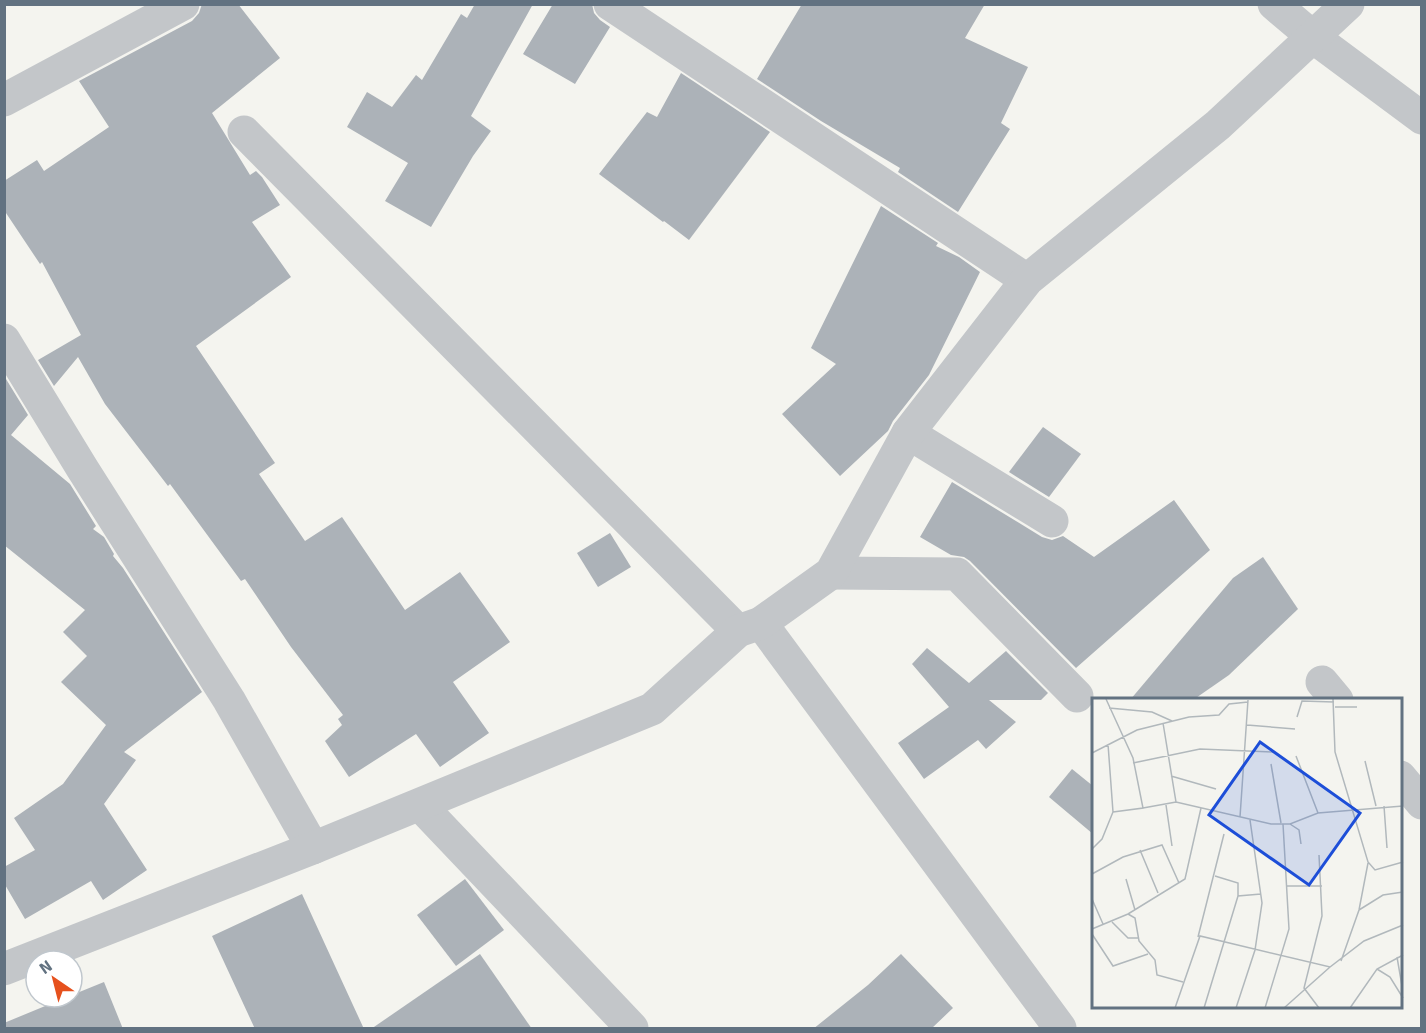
<svg xmlns="http://www.w3.org/2000/svg" width="1426" height="1033" font-family="Signika,sans-serif">
  <rect width="100%" height="100%" fill="#f4f4ef"/>
  <g fill="#acb2b8">
    <polygon points="202,4 238,4 280,58 212,113 250,175 256,171 262,177 280,205 252,222 291,277 196,346 275,463 259,474 305,541 342,517 405,610 460,572 510,642 453,682 489,733 440,767 416,734 349,777 325,741 342,725 338,719 343,715 291,647 245,579 241,581 170,484 168,486 105,404 78,357 54,386 38,360 81,335 42,262 40,264 4,210 4,181 37,160 44,171 109,127 79,81 192,21 199,13"/>
    <polygon points="475,4 533,4 471,116 491,131 473,156 431,227 385,201 408,163 347,127 367,92 392,107 416,75 422,80 461,14 467,18"/>
    <polygon points="553,4 592,4 594,13 600,20 610,27 575,84 523,54"/>
    <polygon points="802,4 985,4 965,38 1028,67 1001,123 1010,129 958,212 898,172 900,168 821,121 757,79"/>
    <polygon points="681,73 770,132 689,240 664,221 663,222 599,174 647,112 657,117"/>
    <polygon points="881,206 938,243 936,246 959,257 980,272 929,375 893,421 888,431 840,476 782,414 836,364 811,348"/>
    <polygon points="6,379 28,415 11,435 70,484 96,526 93,529 104,537 114,554 113,556 123,568 202,692 124,752 136,760 104,804 147,870 103,900 91,881 25,919 4,883 4,867 35,850 14,818 63,784 106,725 61,682 87,656 63,632 85,610 4,545 4,380"/>
    <polygon points="1043,427 1081,454 1049,497 1009,472"/>
    <polygon points="952,482 1042,537 1052,540 1063,536 1094,557 1174,500 1210,550 1076,668 970,561 964,557 951,555 920,537"/>
    <polygon points="610,533 631,567 598,587 577,553"/>
    <polygon points="1263,557 1298,609 1229,675 1193,700 1130,700 1233,578"/>
    <polygon points="927,648 969,683 1006,651 1048,693 1041,700 989,700 1016,722 986,749 978,740 924,779 898,743 949,707 912,664"/>
    <polygon points="1072,769 1093,786 1093,834 1049,797"/>
    <polygon points="465,879 504,930 456,966 417,915"/>
    <polygon points="302,894 335,966 364,1029 255,1029 212,936"/>
    <polygon points="480,954 532,1029 371,1029"/>
    <polygon points="901,954 953,1008 931,1029 813,1029 868,985"/>
    <polygon points="104,982 123,1029 4,1029 4,1023 67,997 72,997 72,995"/>
  </g>
  <g fill="none" stroke-linecap="round" stroke-linejoin="round">
    <g stroke="#c3c6c9" stroke-width="33">
      <polyline points="610,4 1027,280"/>
      <polyline points="1274,4 1313,37 1422,118"/>
      <polyline points="4,100 183,4"/>
      <polyline points="244,132 738,631"/>
      <polyline points="4,340 82,468 229,700 313,848"/>
      <polyline points="908,433 1052,521"/>
      <polyline points="831,573 957,574 1077,696"/>
      <polyline points="761,623 1060,1028"/>
      <polyline points="1322,682 1337,700"/>
      <polyline points="1400,777 1422,803"/>
      <polyline points="420,805 632,1028"/>
      <polyline points="4,969 313,848 652,709 738,631 761,623 831,573 908,433 1027,280 1218,125 1348,4"/>
    </g>
  </g>
  <g transform="translate(1092 698)">
    <rect width="310" height="310" fill="#f4f4ef"/>
    <path fill="none" stroke="#b1b8bc" stroke-width="1.5" d="M14 1 41 60 51 110 21 114M241 1 243 54 276 164 283 172 311 164M243 9H265M17 10 60 14 80 23M205 19 210 3 242 4M71 25 84 104M155 27 203 31M0 55 45 32 97 19 127 17 137 6 156 4M204 58 226 115M273 63 284 108M41 65 108 51 183 54M179 66 189 125M79 78 124 91M74 107 80 148M292 108 295 150M51 110 84 104 179 126H198L226 115 311 108M148 119 156 2M198 126 207 132 209 146M0 151 10 141 21 114 16 46M48 152 66 195M0 176 31 159 70 147 87 185M123 178 146 185V198M34 181 43 212M195 188H230M0 201 11 226M267 212 291 197 311 194M36 216 43 220 47 243 63 262 65 277 91 284M20 224 36 240H46M0 231 36 216 93 181 109 110M0 236 21 268 56 256M106 239 132 136M305 259 310 288M249 263 267 212 276 165M285 271 298 279 311 300M83 310 108 238 238 269 272 243 311 227M112 310 146 198 169 196M144 310 163 252 170 205 158 122M173 310 197 231 191 126M192 310 238 269M227 310 212 290 230 218 227 157M258 310 285 271 311 257"/>
    <path fill="#1d4ed8" fill-opacity="0.15" stroke="#1d4ed8" stroke-width="3" d="M168 44 268 115 217 187 117 117Z"/>
    <rect width="310" height="310" fill="none" stroke="#627281" stroke-width="3"/>
  </g>
  <rect width="1426" height="1033" fill="none" stroke="#627281" stroke-width="12"/>
  <g transform="translate(54 979) rotate(325)"><circle r="28" fill="#ffffff" stroke="#c0c7cd" stroke-width="1.5"/>
  <path d="M0-4.5L10 22L0 15L-10 22Z" fill="#e6511d"/>
  <text y="-9" font-size="16" font-weight="bold" text-anchor="middle" fill="#627281">N</text>
  </g>
</svg>
